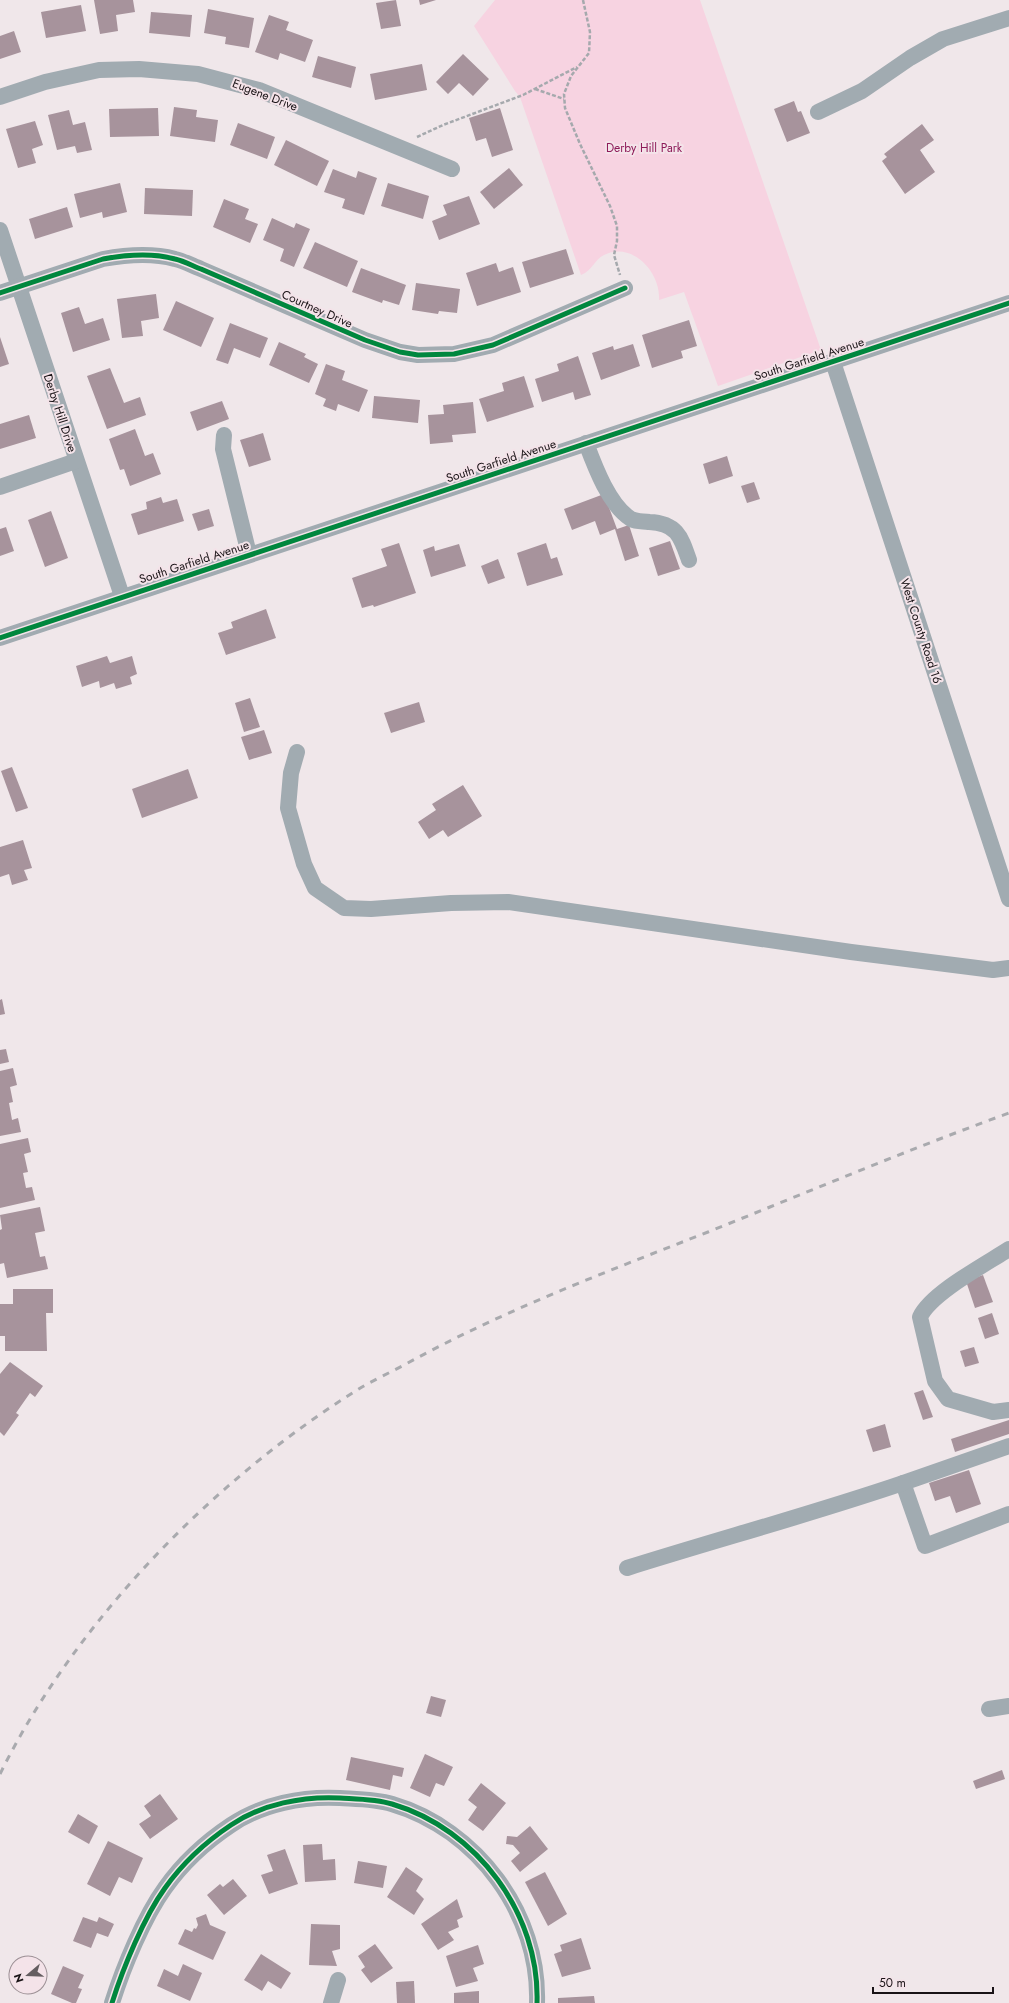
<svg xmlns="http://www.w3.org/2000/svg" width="1009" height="2003" font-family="Jost,sans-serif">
  <rect width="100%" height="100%" fill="#f0e7ea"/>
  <path fill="#f7d3e1" d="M495 0H700L821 350 718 386 684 292 659 300C661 273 633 241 604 255 594 260 593 270 581 275L520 97 515 91 474 26Z"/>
  <g fill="#a7939c">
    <polygon points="94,0 133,0 135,12 116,15 118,31 100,34"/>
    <polygon points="396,0 401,26 381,29 376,3"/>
    <polygon points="419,0 436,0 420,5"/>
    <polygon points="81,5 86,31 46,38 41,12"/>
    <polygon points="208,9 254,18 249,48 225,44 226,37 204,33"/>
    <polygon points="151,12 192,15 190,37 149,33"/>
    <polygon points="269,15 289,22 286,30 313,40 305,62 280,53 278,60 255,52"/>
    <polygon points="14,31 21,52 0,59 0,36"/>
    <polygon points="463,54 489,79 473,96 459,83 448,94 436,82"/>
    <polygon points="318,56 356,67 351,88 312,77"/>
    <polygon points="422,64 427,90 375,100 370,74"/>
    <polygon points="794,101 798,112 801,111 810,133 787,142 774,109"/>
    <polygon points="174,107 197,110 196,117 218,120 215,142 170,136"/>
    <polygon points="158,108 159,136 110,137 109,109"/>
    <polygon points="500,108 513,150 492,157 486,138 476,141 469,118"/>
    <polygon points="69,110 73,125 85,122 92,150 77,153 75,146 57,150 48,115"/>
    <polygon points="35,121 43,145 32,149 36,163 18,168 6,129"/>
    <polygon points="238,123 275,137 267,159 230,145"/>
    <polygon points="922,124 934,140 920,150 935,172 905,194 882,161 887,157 884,154"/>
    <polygon points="286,140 329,161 317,186 274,165"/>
    <polygon points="509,168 523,185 494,209 480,192"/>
    <polygon points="333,169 356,178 358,171 377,178 364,215 342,208 345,199 324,192"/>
    <polygon points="120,183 127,212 103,218 102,212 80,218 74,194"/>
    <polygon points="388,183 429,196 423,219 381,206"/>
    <polygon points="145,188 193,190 192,216 144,214"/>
    <polygon points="469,196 480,224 439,240 432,221 447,215 443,205"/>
    <polygon points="224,199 249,209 245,219 258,224 250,243 213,227"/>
    <polygon points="67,207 73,227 35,239 29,219"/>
    <polygon points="272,218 294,228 296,223 310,229 294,267 280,261 284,249 263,240"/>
    <polygon points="315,242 358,261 347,287 303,268"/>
    <polygon points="566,249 574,274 530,288 522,262"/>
    <polygon points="496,263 499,272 513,267 521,292 477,306 466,273"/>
    <polygon points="361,268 406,285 399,305 383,300 382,303 352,292"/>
    <polygon points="416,283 460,289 457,313 439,311 438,314 412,310"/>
    <polygon points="156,294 159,318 141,321 143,336 122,338 117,299"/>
    <polygon points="176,301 214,318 201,347 163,330"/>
    <polygon points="79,307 85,324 103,318 110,340 73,352 61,313"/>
    <polygon points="689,320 697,346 681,351 683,358 652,368 642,335"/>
    <polygon points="230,323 268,338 260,358 234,348 228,364 216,360"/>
    <polygon points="0,337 9,364 0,367"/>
    <polygon points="279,342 306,354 304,357 318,364 309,383 269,365"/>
    <polygon points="633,344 640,366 601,380 592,353 613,346 614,350"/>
    <polygon points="578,356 591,395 575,400 573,392 542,402 535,379 559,371 557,364"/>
    <polygon points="326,364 345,371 342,380 368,390 359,412 338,404 336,411 323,406 326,399 315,394"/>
    <polygon points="110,368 124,403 140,397 146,415 107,429 87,376"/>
    <polygon points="524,376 534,407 487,422 479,399 504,391 502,383"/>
    <polygon points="374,396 420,400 418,423 372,418"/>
    <polygon points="222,401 229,419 197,431 190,412"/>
    <polygon points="473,402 476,433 452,435 453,442 430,444 428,415 444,414 443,405"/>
    <polygon points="29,415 36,438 0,449 0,424"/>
    <polygon points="135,429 145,456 153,453 161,474 130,486 124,469 120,470 109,439"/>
    <polygon points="263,433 271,460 249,467 240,440"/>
    <polygon points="727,456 733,476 709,484 703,464"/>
    <polygon points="754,482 760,499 747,503 741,486"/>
    <polygon points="604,494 617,529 629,525 639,556 625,561 615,529 600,535 595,521 572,530 564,509"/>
    <polygon points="161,497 163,503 177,499 184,521 138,535 131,514 147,509 146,502"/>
    <polygon points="209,509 214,526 198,531 192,514"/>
    <polygon points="51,511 68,558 45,567 28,520"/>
    <polygon points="6,527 14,551 0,556 0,529"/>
    <polygon points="670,541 680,569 658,576 649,548"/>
    <polygon points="399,543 416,593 374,607 373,605 362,608 352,578 387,566 381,549"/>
    <polygon points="546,543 551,559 557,557 563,575 527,586 517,553"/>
    <polygon points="459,544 466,566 431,577 423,550 434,546 435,551"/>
    <polygon points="498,559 505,578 488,584 481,566"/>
    <polygon points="266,609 276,638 226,655 218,633 233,628 231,622"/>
    <polygon points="107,656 110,663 132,656 137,674 130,677 132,684 116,689 114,683 100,688 99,681 82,687 76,666"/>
    <polygon points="250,698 260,727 244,732 235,703"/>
    <polygon points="419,702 425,722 391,733 384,713"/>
    <polygon points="264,730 272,753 249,760 241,737"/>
    <polygon points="12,767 28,808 16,812 1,771"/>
    <polygon points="188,769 198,798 142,818 132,789"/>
    <polygon points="463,785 482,816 448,837 443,830 429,839 418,822 436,810 432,804"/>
    <polygon points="23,840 32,868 24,870 28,880 12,885 9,874 0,877 0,847"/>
    <polygon points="2,999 5,1014 0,1015 0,1000"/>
    <polygon points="6,1049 9,1062 0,1064 0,1050"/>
    <polygon points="13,1068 17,1085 10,1087 13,1102 9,1103 12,1120 18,1118 21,1132 0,1136 0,1071"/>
    <polygon points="28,1138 31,1152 24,1154 28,1172 23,1173 26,1188 32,1187 35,1200 0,1208 0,1144"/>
    <polygon points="40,1207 45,1231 35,1233 40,1257 45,1256 48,1269 7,1278 4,1263 0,1264 0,1230 2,1229 0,1215"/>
    <polygon points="983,1275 993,1302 975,1308 966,1281"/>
    <polygon points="13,1289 53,1289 53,1313 46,1313 47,1351 5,1351 5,1336 0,1336 0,1304 13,1304"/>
    <polygon points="992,1313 999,1334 985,1339 978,1318"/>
    <polygon points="974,1347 979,1363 965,1367 960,1351"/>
    <polygon points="10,1362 43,1386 35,1397 30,1393 16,1413 19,1415 4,1436 0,1432 0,1374"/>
    <polygon points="923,1390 933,1417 923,1420 914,1393"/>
    <polygon points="1009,1420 1009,1434 955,1452 951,1439"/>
    <polygon points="885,1424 891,1447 873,1452 866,1430"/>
    <polygon points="969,1470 981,1504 956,1513 950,1496 935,1501 929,1483"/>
    <polygon points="431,1696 446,1700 441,1717 426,1713"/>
    <polygon points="425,1754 453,1767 444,1786 436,1783 430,1797 410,1788"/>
    <polygon points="351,1757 404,1768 402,1777 393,1775 390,1790 346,1780"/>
    <polygon points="1002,1770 1005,1779 976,1789 973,1781"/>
    <polygon points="481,1783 506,1803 483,1831 468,1820 477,1807 468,1800"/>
    <polygon points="160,1794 178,1819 150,1839 139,1824 151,1816 144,1806"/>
    <polygon points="78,1814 98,1826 89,1844 68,1832"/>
    <polygon points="530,1826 548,1849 520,1872 511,1861 520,1853 513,1845 506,1844 507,1836 517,1837"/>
    <polygon points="108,1841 143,1858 132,1883 119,1877 110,1896 87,1884"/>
    <polygon points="322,1844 323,1860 335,1859 336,1880 305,1882 303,1845"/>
    <polygon points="285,1849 298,1884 269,1894 261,1875 273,1871 267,1855"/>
    <polygon points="358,1861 387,1866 383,1888 354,1883"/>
    <polygon points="406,1867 423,1879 416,1891 424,1899 414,1915 387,1897"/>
    <polygon points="545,1872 567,1914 548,1926 525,1882"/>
    <polygon points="233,1879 247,1896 224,1915 207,1895 220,1884 223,1887"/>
    <polygon points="457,1899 463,1917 457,1920 459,1927 448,1932 454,1940 438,1950 421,1924"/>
    <polygon points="206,1914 210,1925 226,1932 213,1960 178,1944 185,1929 192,1932 194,1928 196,1929 198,1925 196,1918"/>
    <polygon points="83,1917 97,1922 99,1917 114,1924 108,1937 97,1933 91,1948 73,1941"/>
    <polygon points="311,1924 340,1925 340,1949 332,1951 337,1966 309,1965"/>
    <polygon points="581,1938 591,1969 562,1977 554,1954 562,1951 560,1945"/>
    <polygon points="375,1944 393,1968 371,1983 361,1970 365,1967 358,1956"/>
    <polygon points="478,1945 484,1964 473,1968 478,1981 456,1987 446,1956"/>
    <polygon points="261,1954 291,1973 281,1989 268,1981 262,1991 244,1980"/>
    <polygon points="183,1964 202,1973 190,2001 157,1986 164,1969 178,1976"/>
    <polygon points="63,1966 84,1975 78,1988 82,1989 76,2003 72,2003 51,1994"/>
    <polygon points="414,1981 415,2003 397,2003 396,1982"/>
    <polygon points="479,1991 479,2003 454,2003 454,1993"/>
    <polygon points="594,1996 595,2003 558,2003 558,1998"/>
  </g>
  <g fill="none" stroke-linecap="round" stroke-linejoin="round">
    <g stroke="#a5a9ad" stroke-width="2.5" stroke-dasharray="4 2" stroke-linecap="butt">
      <polyline points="583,0 590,32 589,53 571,76 564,94 565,108 580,144 610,206 617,226 617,241 614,255 620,275"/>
      <polyline points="535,89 564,99"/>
      <polyline points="417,137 443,125 523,95 577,67"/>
    </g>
    <g stroke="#a1abb1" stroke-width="16">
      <polyline points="0,97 45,82 99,70 139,69 198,74 259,90 452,169"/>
      <polyline points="818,112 862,91 910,58 943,39 1009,18"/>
      <polyline points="0,230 122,596"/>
      <path d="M0 293 103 259C125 255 153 253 175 259 184 261 193 266 201 269L365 340 400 352 418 355 454 354 493 345 625 288"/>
      <polyline points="833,362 1009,899"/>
      <polyline points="224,435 223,449 249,554"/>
      <path d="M586 443C595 467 609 505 631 519 637 522 643 521 649 522 677 523 681 537 689 560"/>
      <polyline points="0,487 76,461"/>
      <polyline points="0,638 1009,303"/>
      <polyline points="297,752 291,773 288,808 304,864 315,888 344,908 371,909 451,903 508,902 851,952 993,970 1009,968"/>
      <path d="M1009 1249C986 1264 931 1293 920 1317L935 1381 948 1399 993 1412 1009 1410"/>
      <polyline points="1009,1446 903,1483 925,1546 1009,1514"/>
      <path d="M627 1568C719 1539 812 1514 903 1483"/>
      <polyline points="989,1709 1009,1706"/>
      <path d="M112 2003C123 1968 144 1917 165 1888 182 1864 207 1841 231 1825 262 1804 303 1796 340 1798 357 1799 376 1799 392 1804 477 1829 540 1914 537 2003"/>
      <polyline points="331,2003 338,1980"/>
    </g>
    <path stroke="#a9aaae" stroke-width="3" stroke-dasharray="7 7" stroke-linecap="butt" d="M0 1774C76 1620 216 1477 362 1387 376 1379 391 1372 406 1364 502 1311 606 1272 708 1232 808 1192 907 1150 1009 1113"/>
    <g stroke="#f4e3e9" stroke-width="8">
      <g id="cycleway">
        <path d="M0 293 103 259C125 255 153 253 175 259 184 261 193 266 201 269L365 340 400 352 418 355 454 354 493 345 625 288"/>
        <polyline points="0,638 1009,303"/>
        <path d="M112 2003C123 1968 144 1917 165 1888 182 1864 207 1841 231 1825 262 1804 303 1796 340 1798 357 1799 376 1799 392 1804 477 1829 540 1914 537 2003"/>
      </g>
    </g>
    <use href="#cycleway" stroke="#00873e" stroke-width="5"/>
  </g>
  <g text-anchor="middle" stroke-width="4" stroke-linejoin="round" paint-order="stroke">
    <g font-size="12" fill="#191316" stroke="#f4e3e9">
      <text transform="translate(265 95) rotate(21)" y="4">Eugene Drive</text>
      <text transform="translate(317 309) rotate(24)" y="4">Courtney Drive</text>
      <text transform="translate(809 359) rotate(-18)" y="4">South Garfield Avenue</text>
      <text transform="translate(60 413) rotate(72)" y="4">Derby Hill Drive</text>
      <text transform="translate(501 461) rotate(-18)" y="4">South Garfield Avenue</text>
      <text transform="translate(194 562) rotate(-18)" y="4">South Garfield Avenue</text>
      <text transform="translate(921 631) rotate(72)" y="4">West County Road 16</text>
    </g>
    <g font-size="12" fill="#8e1b59" stroke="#f4e3e9">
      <text x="644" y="152">Derby Hill Park</text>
    </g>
  </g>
  <g transform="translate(28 1975) rotate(251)"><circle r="19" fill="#f4e3e9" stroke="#9c9095"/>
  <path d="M0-3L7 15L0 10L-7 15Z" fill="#645d60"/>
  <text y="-6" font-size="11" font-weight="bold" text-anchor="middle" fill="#191316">N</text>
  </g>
  <path d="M873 1987v6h120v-6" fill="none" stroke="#191316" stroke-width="2"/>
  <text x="879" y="1987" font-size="12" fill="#191316" stroke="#f4e3e9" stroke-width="3" paint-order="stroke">50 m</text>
</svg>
